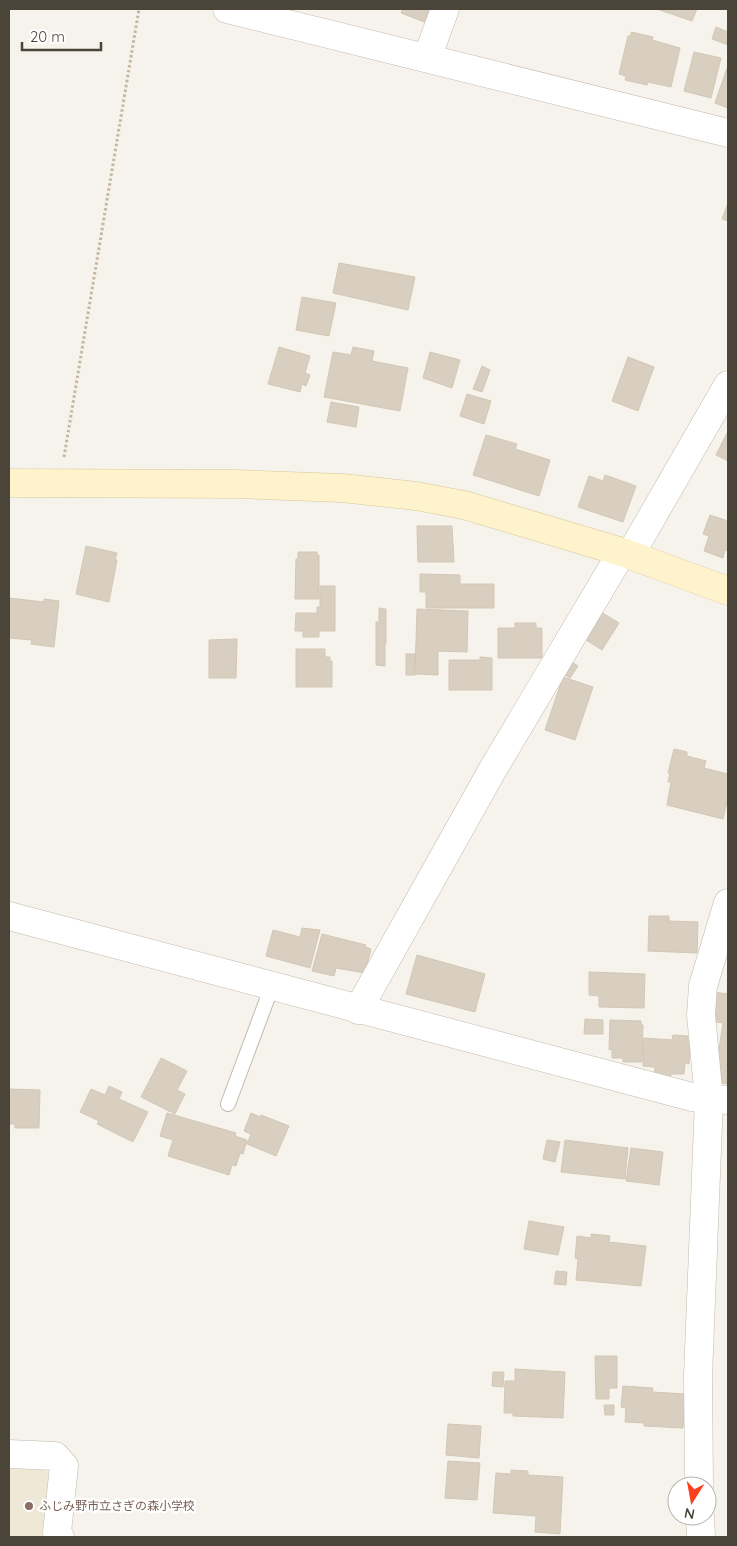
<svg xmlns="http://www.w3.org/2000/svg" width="737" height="1546" font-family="Quicksand,'Noto Sans JP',sans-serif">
  <rect width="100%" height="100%" fill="#f6f3ec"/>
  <polygon fill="#efe8d6" points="9,1467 45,1468 52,1480 50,1537 9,1537"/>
  <g fill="#d8cfc1" stroke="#d3c7b4">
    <polygon points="403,9 432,9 427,23 401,13"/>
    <polygon points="657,9 697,9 692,21"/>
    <polygon points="716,27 728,32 728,45 712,39"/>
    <polygon points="631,32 653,37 652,40 680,48 671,87 648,82 647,85 625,80 626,76 619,74 628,36 631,36"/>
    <polygon points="694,52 721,58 711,98 684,91"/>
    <polygon points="727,68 728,68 728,108 715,103"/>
    <polygon points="728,203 728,221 722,219"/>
    <polygon points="339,263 415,277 408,310 333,293"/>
    <polygon points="302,297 336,303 329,336 296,330"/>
    <polygon points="279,347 310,356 305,373 310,375 306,386 302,384 300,392 268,384"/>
    <polygon points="353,347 374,351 372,361 408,368 400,411 324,397 333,352 351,355"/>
    <polygon points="430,352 460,360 452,388 423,378"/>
    <polygon points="628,357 654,367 638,411 612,401"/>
    <polygon points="482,366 490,370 482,392 473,389"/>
    <polygon points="467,394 491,401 484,424 460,416"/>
    <polygon points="331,402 359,407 356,427 327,422"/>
    <polygon points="728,431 728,461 716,455"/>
    <polygon points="486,435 517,444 515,449 550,460 539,496 473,475"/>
    <polygon points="605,475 636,486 623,522 578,507 589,476 603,481"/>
    <polygon points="710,515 728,521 728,550 725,550 723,558 704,551 709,536 703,534"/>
    <polygon points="417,526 452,526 454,562 418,562"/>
    <polygon points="86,546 117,553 115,560 117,560 109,602 76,594"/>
    <polygon points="298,552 317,552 317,555 319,555 319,599 295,599 296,559 298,559"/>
    <polygon points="420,574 460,575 460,584 494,584 494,608 426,608 426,592 420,592"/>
    <polygon points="320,586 335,586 335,631 319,631 319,637 303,637 303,631 295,631 296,613 317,613 317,607 320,607"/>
    <polygon points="9,598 44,602 44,599 59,601 54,647 31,644 32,640 9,638"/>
    <polygon points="379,608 386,609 386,621 379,621"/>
    <polygon points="417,609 468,611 467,652 438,651 438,675 415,674"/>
    <polygon points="596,609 619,623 602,650 580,636"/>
    <rect x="376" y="622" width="10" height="21"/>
    <polygon points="515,623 536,623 536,628 542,628 542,658 498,658 498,628 515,628"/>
    <polygon points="237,639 236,678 209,678 209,640"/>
    <polygon points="376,644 385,644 385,666 376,665"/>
    <polygon points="296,649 325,649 325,657 330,657 330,661 332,661 332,687 296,687"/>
    <rect x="406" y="654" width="9" height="21"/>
    <polygon points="480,657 492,658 492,690 449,690 449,660 480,660"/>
    <polygon points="567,659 578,666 570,678 559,671"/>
    <polygon points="563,677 593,687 575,740 545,730"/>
    <polygon points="674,749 687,752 687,756 706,761 704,768 728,774 728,797 723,819 667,805 671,782 668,782 670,773 668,773"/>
    <polygon points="649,916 669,916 669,921 698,922 697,953 648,951"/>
    <polygon points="302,928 320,930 310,968 266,956 273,930 300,937"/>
    <polygon points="322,934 366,945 365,947 371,949 365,973 336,968 334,976 312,971"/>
    <polygon points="417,955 485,974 475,1012 406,994"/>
    <polygon points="589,972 645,974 644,1008 599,1007 599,996 589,995"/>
    <polygon points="727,991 728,992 728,1084 714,1082 723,1023 709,1021 714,992 727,994"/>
    <polygon points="585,1019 603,1020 603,1034 584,1034"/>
    <polygon points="610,1020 641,1021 641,1025 643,1025 642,1062 623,1062 623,1058 612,1058 612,1049 609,1050"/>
    <polygon points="673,1035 688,1036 688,1041 690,1041 689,1064 685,1063 684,1074 671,1074 670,1077 654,1076 655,1067 643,1066 644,1038 672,1040"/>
    <polygon points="161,1058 187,1071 177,1090 185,1094 175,1114 141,1097"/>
    <polygon points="109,1086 122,1092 119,1099 148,1112 133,1142 97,1124 99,1121 80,1112 91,1089 105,1095"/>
    <polygon points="9,1089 40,1090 39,1128 15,1128 15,1124 9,1124"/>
    <polygon points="167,1113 236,1133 235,1136 247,1140 243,1154 240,1153 236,1166 232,1165 229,1175 168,1156 173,1140 160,1136"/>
    <polygon points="251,1113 260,1117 261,1115 289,1126 276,1156 247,1144 251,1134 244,1131"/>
    <polygon points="547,1140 560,1142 555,1162 543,1159"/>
    <polygon points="565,1140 628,1148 625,1179 561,1172"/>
    <polygon points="631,1148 663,1152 659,1185 626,1181"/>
    <polygon points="529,1221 564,1227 558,1255 524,1249"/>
    <polygon points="591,1234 610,1236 609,1242 646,1246 641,1286 576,1280 578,1259 575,1258 577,1236 591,1238"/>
    <polygon points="556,1271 567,1272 566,1285 554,1284"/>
    <polygon points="595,1356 617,1356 617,1388 609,1388 609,1399 596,1399"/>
    <polygon points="515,1369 565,1372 563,1418 513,1416 513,1413 504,1413 505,1381 515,1381"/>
    <polygon points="493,1372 504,1372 503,1387 492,1386"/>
    <polygon points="623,1386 653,1388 652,1392 685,1394 683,1428 644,1426 644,1423 625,1422 626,1408 621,1407"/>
    <polygon points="604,1405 614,1405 614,1415 605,1415"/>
    <polygon points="448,1424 481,1426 479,1458 446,1455"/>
    <polygon points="448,1461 480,1463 477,1500 445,1498"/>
    <polygon points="511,1470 528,1471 528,1475 563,1477 560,1534 535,1532 536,1516 493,1513 496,1473 511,1474"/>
  </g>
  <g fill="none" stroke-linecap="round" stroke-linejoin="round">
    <g stroke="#c2bbae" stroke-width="16">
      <polyline id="lane" points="228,1104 272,986"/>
    </g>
    <g stroke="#c2bbae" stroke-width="29">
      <g id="street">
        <polyline points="227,9 728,133"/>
        <polyline points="427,58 445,9"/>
        <polyline points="630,555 728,385"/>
        <polyline points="9,916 692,1097 728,1100"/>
        <polyline points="358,1010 493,769 622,552"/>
        <polyline points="9,1454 55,1456 64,1466 57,1532 60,1537"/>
        <polyline points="699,1486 698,1376 709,1099 701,1015 703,986 728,903"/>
        <polyline points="700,1516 701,1537"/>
      </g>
    </g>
    <g stroke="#d6c79b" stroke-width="29">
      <polyline id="secondary" points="9,483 237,484 342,488 416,496 464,505 622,552 728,591"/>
    </g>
    <polyline stroke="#c4b79f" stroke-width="3" stroke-dasharray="2.5 2.5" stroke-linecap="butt" points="64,457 139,9"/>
    <use href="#lane" stroke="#fff" stroke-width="14"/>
    <use href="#street" stroke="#fff" stroke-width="28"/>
    <use href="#secondary" stroke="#fff3cd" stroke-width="28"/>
  </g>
  <circle fill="#8d6e63" stroke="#fff" stroke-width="2" cx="29" cy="1506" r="5"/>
  <g text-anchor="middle" stroke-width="4.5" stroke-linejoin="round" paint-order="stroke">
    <g font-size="12" fill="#785e54" stroke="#fff" text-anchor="start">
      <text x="39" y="1510">ふじみ野市立さぎの森小学校</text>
    </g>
  </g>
  <rect width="737" height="1546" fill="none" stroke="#4b4439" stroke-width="20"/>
  <g transform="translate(692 1501) rotate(191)"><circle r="24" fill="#ffffff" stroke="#b7b4b0"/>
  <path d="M0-4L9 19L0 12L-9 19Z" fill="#fc3f1d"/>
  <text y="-8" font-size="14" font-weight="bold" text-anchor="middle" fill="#4b4439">N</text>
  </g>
  <path d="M22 42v8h79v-8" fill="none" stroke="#4b4439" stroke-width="2.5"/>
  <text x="30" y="42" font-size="15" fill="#4b4439" stroke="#ffffff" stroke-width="4" paint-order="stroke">20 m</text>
</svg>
